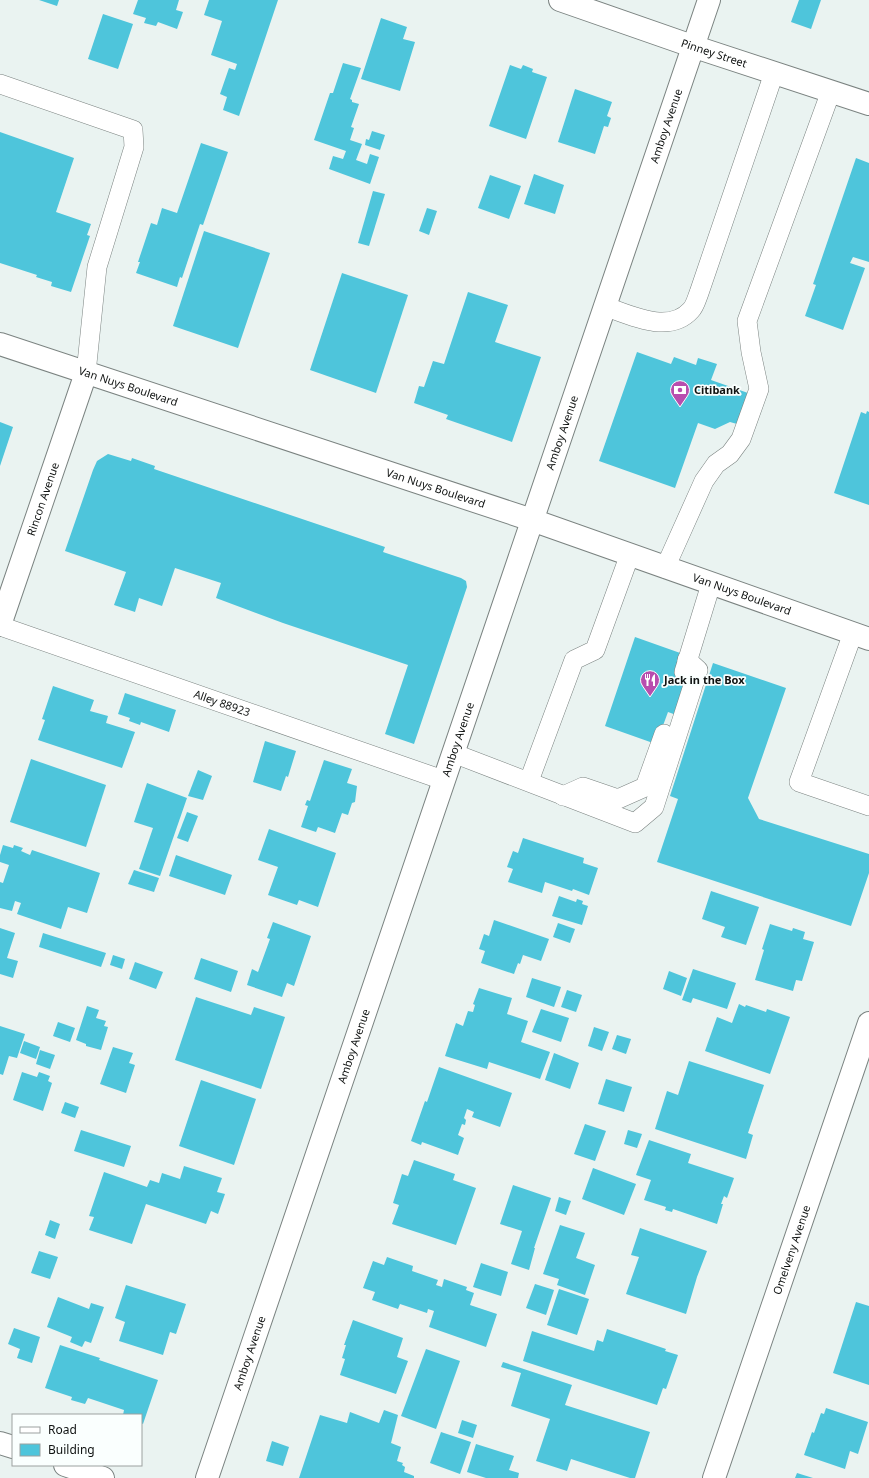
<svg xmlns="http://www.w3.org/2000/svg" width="869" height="1478" font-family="'Noto Sans',sans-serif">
  <rect width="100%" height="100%" fill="#eaf3f1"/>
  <g fill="#4ec5db">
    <polygon points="39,0 59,0 57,6"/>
    <polygon points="138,0 179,0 176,10 183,12 177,29 158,22 156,26 144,23 146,18 133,14"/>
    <polygon points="209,0 278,0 239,116 223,110 227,97 220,94 229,68 235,70 237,64 211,55 222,21 204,15"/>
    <polygon points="799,0 821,0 811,29 791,22"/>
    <polygon points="103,14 133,24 118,69 88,59"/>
    <polygon points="381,18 407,27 403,39 415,42 400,91 361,79"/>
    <polygon points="343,63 361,68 350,99 352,100 352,102 359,104 351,127 354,128 350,140 362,144 356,160 367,164 370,154 379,157 370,184 329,169 333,156 343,159 346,151 314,140 330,93 333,93"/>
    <polygon points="510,65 521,69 523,65 533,69 532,72 547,77 526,139 489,126"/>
    <polygon points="575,89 612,102 607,116 611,118 608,127 604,126 595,154 558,142"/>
    <polygon points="372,131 385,135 380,150 365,145 366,139 369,140"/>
    <polygon points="0,132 74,158 56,212 91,224 87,235 90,236 71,292 51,286 52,282 36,277 37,275 0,263"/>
    <polygon points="201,143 228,152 203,225 200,224 182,278 180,277 177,287 136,273 140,262 138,262 151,223 157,225 162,208 177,213"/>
    <polygon points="856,158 869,163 869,262 853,257 850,263 865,268 843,330 805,316 816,285 813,284"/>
    <polygon points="534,174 564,185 555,214 524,204"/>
    <polygon points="490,175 521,186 509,219 478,208"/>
    <polygon points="373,191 385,194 369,246 358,243"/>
    <polygon points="427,208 437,211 429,235 419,231"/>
    <polygon points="204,231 270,253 238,348 173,326"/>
    <polygon points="342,273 408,295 376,393 310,370"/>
    <polygon points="468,292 508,305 495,342 541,357 512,442 446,419 448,415 414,403 419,386 424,387 433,361 444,364"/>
    <polygon points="637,352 671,364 674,357 696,365 698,358 717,364 711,380 748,393 737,424 730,422 715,429 698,423 675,488 599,461"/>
    <polygon points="867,411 869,412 869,505 834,493 861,412 866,414"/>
    <polygon points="0,422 13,427 0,466"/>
    <polygon points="108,454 131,461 132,458 155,466 154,469 385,547 383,552 461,578 466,581 467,587 414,744 385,734 408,665 283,623 216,598 221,583 175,568 162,606 139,598 135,612 114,605 126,572 65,551 93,470 97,461"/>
    <polygon points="635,637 683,654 676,676 691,681 679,716 668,712 661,731 653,743 605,726"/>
    <polygon points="713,663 786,688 748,798 759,819 869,854 869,873 851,926 657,862 678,799 670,796"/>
    <polygon points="53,686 94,700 90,711 108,716 106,723 135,732 122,768 38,740 45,720 42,719"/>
    <polygon points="125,693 176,710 169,732 141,722 140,725 129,721 130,718 118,714"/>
    <polygon points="265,741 296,751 288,777 286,776 281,791 253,782"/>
    <polygon points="31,759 106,785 86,847 10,822"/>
    <polygon points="324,760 352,769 347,783 357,786 355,802 352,803 348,815 342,813 335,833 318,827 316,832 301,827 308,806 305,805 307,800 310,801"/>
    <polygon points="198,770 212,776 203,800 188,796"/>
    <polygon points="147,783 187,798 160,876 139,869 153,828 134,822"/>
    <polygon points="187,812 198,816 188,842 177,838"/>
    <polygon points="269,829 336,853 318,907 299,900 297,905 268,895 278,867 258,860"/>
    <polygon points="523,838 584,858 583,863 598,868 589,895 573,889 572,891 545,882 542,893 508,882 513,869 507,867 513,851 518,853"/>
    <polygon points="3,845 13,848 14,845 23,848 21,851 30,855 32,850 100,873 87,913 68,907 61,929 17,914 21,903 15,901 12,911 0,908 0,882 3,883 9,865 0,862 0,855"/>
    <polygon points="176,855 232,875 225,895 169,876"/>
    <polygon points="134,870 159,878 154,892 128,884"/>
    <polygon points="711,891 759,907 746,945 721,937 725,927 702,919"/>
    <polygon points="559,896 576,902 577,899 583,901 582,904 588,906 582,925 552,916"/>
    <polygon points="494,920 549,939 541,961 523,955 520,964 518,963 514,974 481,963 485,951 479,949 484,934 489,936"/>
    <polygon points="273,922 311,936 294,986 287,983 282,997 247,985 252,969 258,972 270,939 267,938"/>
    <polygon points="558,923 575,929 570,943 553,937"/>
    <polygon points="770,924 792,931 793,928 805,932 803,939 814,942 802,981 796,980 793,991 755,980 764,950 762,949"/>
    <polygon points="0,928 15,933 7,958 18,961 13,978 0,974"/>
    <polygon points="43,933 106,953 101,967 39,947"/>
    <polygon points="113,955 125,959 122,969 110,965"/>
    <polygon points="201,958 238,971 231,992 194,979"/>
    <polygon points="135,962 163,972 156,989 129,979"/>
    <polygon points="693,969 736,983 727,1009 693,998 691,1003 682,1000"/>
    <polygon points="669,971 687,978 681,996 663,989"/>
    <polygon points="532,978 561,987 554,1007 526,997"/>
    <polygon points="479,988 512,998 507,1014 528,1021 521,1042 550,1052 540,1079 489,1062 487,1069 445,1056 456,1023 463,1026 468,1011 473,1012 475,1005 473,1004"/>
    <polygon points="567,990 582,995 576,1012 561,1007"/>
    <polygon points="196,997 251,1015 254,1007 285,1017 261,1089 175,1060"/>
    <polygon points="739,1004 745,1007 746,1005 766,1012 767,1009 790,1017 770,1074 705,1051 717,1017 732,1023"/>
    <polygon points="87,1006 99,1010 96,1018 106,1021 104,1026 108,1027 101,1050 86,1046 86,1044 76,1040"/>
    <polygon points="541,1009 569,1018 561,1042 532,1032"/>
    <polygon points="58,1022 75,1028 70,1042 53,1036"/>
    <polygon points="0,1026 25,1034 17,1058 9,1056 3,1075 0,1074"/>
    <polygon points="594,1027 609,1032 602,1051 588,1046"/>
    <polygon points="617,1035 631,1039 626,1054 612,1049"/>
    <polygon points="24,1041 40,1047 36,1059 20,1053"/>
    <polygon points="113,1047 133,1053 129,1063 135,1065 126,1093 100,1084"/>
    <polygon points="40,1050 55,1055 50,1069 36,1064"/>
    <polygon points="554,1053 579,1063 570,1089 545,1080"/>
    <polygon points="689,1061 764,1085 748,1133 753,1135 746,1159 655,1129 667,1091 678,1095"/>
    <polygon points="439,1067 512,1093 500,1127 472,1117 474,1112 467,1109 464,1118 466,1120 465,1125 462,1124 458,1135 464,1138 458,1155 422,1142 421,1145 411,1141 425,1101 427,1102"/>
    <polygon points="22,1072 37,1077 39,1072 50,1076 48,1081 52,1083 43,1111 13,1100"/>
    <polygon points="606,1079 632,1087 624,1112 598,1104"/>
    <polygon points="201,1080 256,1099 234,1165 179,1146"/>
    <polygon points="65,1102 79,1107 75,1118 61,1113"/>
    <polygon points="585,1124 606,1131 595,1161 574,1154"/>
    <polygon points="81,1130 131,1146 124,1167 74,1151"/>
    <polygon points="628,1130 642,1134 637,1148 624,1144"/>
    <polygon points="649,1140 691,1154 688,1163 734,1178 727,1198 724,1196 721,1204 723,1204 717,1224 673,1209 672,1212 665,1210 666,1207 644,1200 651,1180 636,1175"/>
    <polygon points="414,1160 455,1174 453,1180 476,1188 456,1245 392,1224 399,1205 393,1203 402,1174 408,1176"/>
    <polygon points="184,1166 222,1178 217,1192 225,1194 218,1214 211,1211 206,1224 146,1204 132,1244 89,1230 94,1217 89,1216 104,1172 147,1187 150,1180 159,1183 162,1173 180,1179"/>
    <polygon points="593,1168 636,1184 624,1215 582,1199"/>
    <polygon points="513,1185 551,1198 534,1248 535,1248 529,1270 511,1264 522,1231 500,1224"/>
    <polygon points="559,1197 571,1201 566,1215 555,1211"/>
    <polygon points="50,1220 60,1224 55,1239 45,1235"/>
    <polygon points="560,1225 585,1233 576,1258 595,1265 585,1295 557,1285 559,1279 543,1274"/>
    <polygon points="640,1228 707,1251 697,1277 686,1314 626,1294 639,1257 631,1255"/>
    <polygon points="39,1251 58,1257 50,1279 31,1273"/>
    <polygon points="387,1257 413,1266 412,1271 438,1280 436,1285 442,1287 444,1279 467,1287 466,1290 474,1293 470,1305 497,1314 486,1347 429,1327 434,1311 428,1309 427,1313 400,1304 398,1309 372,1300 375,1292 363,1288 373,1261 384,1265"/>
    <polygon points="481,1263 508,1272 501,1296 473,1287"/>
    <polygon points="535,1284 554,1290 546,1315 526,1308"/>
    <polygon points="126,1285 186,1304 176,1334 170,1332 163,1355 119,1341 125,1322 115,1318"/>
    <polygon points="559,1289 589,1299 577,1335 547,1325"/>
    <polygon points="58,1297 89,1309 91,1303 104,1307 91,1343 85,1341 82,1347 70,1342 72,1337 47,1327"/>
    <polygon points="856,1302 869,1306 869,1385 833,1373"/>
    <polygon points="353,1320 403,1338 397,1357 408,1361 396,1394 340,1375 345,1359 342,1358 346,1345 344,1345"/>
    <polygon points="14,1328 40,1337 32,1363 17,1358 20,1349 8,1344"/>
    <polygon points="607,1329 666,1349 665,1351 678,1355 666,1389 663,1388 657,1405 523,1361 532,1331 594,1351 597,1340 603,1342"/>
    <polygon points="60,1345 100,1358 99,1360 158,1380 143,1424 141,1423 141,1415 123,1415 124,1410 88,1398 85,1404 71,1400 72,1397 45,1388"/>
    <polygon points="426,1349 460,1361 436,1429 401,1416"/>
    <polygon points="503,1362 572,1385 565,1405 650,1432 635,1478 630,1478 571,1459 567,1471 536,1461 550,1419 511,1406 521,1373 501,1367"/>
    <polygon points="826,1408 868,1422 858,1454 850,1451 845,1469 804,1455 812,1432 814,1433 821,1413 824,1414"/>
    <polygon points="384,1410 398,1415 391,1443 401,1447 397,1461 403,1463 402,1465 405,1467 404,1472 414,1476 414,1478 299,1478 320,1415 347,1423 350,1412 379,1423"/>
    <polygon points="462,1420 477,1425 473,1438 458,1433"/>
    <polygon points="441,1432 471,1442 460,1474 430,1463"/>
    <polygon points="272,1441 289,1447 283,1466 266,1461"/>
    <polygon points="476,1444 514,1456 509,1470 519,1473 518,1478 486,1478 467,1472"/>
    <polygon points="797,1473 813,1478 795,1478"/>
  </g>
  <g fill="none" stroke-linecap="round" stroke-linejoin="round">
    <g stroke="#7b8381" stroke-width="20">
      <g id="service">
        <polyline points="0,84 133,130 134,147 97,267 86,373"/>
        <path d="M604 306C630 315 669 335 691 310 695 306 697 298 699 293L774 73"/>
        <polyline points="665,568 704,481 716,464 730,454 741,439 759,389 751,352 747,321 831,91"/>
        <path id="s1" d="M0 626 443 780"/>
        <polyline points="853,633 799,782 869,806"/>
        <polyline points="684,672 711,584"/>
        <path d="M453 753C514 776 574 800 635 823L654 807 698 670 687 660"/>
        <polyline points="529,781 574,660 595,650 630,554"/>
        <polyline points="563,796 583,787 618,799 645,787 664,734"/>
      </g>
    </g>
    <g stroke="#7b8381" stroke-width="24">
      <g id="minor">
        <path id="s2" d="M560 0 692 46 869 104"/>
        <path id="s3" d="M0 625 86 373"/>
        <polyline points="0,1443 13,1447"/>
        <polyline points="65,1465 103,1478"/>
        <path id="s4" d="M207 1478 709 0"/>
        <path id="s5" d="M714 1478 869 1023"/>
      </g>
    </g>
    <g stroke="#7b8381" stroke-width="24">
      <g id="primary">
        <path id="s6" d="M0 344 532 520 869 639"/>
      </g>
    </g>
    <use href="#service" stroke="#fff" stroke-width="19"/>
    <use href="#minor" stroke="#fff" stroke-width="22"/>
    <use href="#primary" stroke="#fff" stroke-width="22"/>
  </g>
  <defs>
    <g id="bank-pin" transform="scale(1)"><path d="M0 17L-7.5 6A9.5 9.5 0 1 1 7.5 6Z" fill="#b84dae" stroke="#fafffe"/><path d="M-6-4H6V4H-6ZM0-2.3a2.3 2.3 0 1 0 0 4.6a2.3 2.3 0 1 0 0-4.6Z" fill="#fff"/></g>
    <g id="restaurant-pin" transform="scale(1)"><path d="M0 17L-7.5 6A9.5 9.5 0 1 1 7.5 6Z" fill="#b84dae" stroke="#fafffe"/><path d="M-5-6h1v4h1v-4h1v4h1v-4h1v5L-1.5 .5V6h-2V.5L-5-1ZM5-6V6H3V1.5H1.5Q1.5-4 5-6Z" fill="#fff"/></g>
  </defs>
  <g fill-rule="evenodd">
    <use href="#bank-pin" x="680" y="390"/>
    <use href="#restaurant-pin" x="650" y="680"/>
  </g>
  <g text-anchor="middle" stroke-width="3.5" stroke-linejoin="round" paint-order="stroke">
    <g font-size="11" fill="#101312" stroke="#fafffe">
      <text dy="4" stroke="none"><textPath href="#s2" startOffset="163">Pinney Street</textPath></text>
      <text dy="4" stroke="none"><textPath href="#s4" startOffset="1428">Amboy Avenue</textPath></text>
      <text dy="4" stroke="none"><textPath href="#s6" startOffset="135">Van Nuys Boulevard</textPath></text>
      <text dy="4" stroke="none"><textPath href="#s4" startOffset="1104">Amboy Avenue</textPath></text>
      <text dy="4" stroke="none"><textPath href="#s6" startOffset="459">Van Nuys Boulevard</textPath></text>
      <text dy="4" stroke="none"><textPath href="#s3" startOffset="133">Rincon Avenue</textPath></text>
      <text dy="4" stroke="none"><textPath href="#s6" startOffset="783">Van Nuys Boulevard</textPath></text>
      <text dy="4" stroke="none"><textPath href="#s1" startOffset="235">Alley 88923</textPath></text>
      <text dy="4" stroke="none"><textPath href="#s4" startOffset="780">Amboy Avenue</textPath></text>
      <text dy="4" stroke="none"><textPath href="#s4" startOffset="456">Amboy Avenue</textPath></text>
      <text dy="4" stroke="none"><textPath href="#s5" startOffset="241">Omelveny Avenue</textPath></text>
      <text dy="4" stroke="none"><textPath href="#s4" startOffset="132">Amboy Avenue</textPath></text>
    </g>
    <g font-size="11" font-weight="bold" fill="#101312" stroke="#fafffe" text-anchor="start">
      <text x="694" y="394">Citibank</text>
      <text x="664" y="684">Jack in the Box</text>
    </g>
  </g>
  <rect x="12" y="1414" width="130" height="52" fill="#fafffe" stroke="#9ca1a0"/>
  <rect x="20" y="1427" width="20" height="6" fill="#ffffff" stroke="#9ca1a0"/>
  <text x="48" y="1434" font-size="12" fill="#101312">Road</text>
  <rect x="20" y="1444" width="20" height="12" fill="#4ec5db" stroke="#9ca1a0"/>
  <text x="48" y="1454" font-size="12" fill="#101312">Building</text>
</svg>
